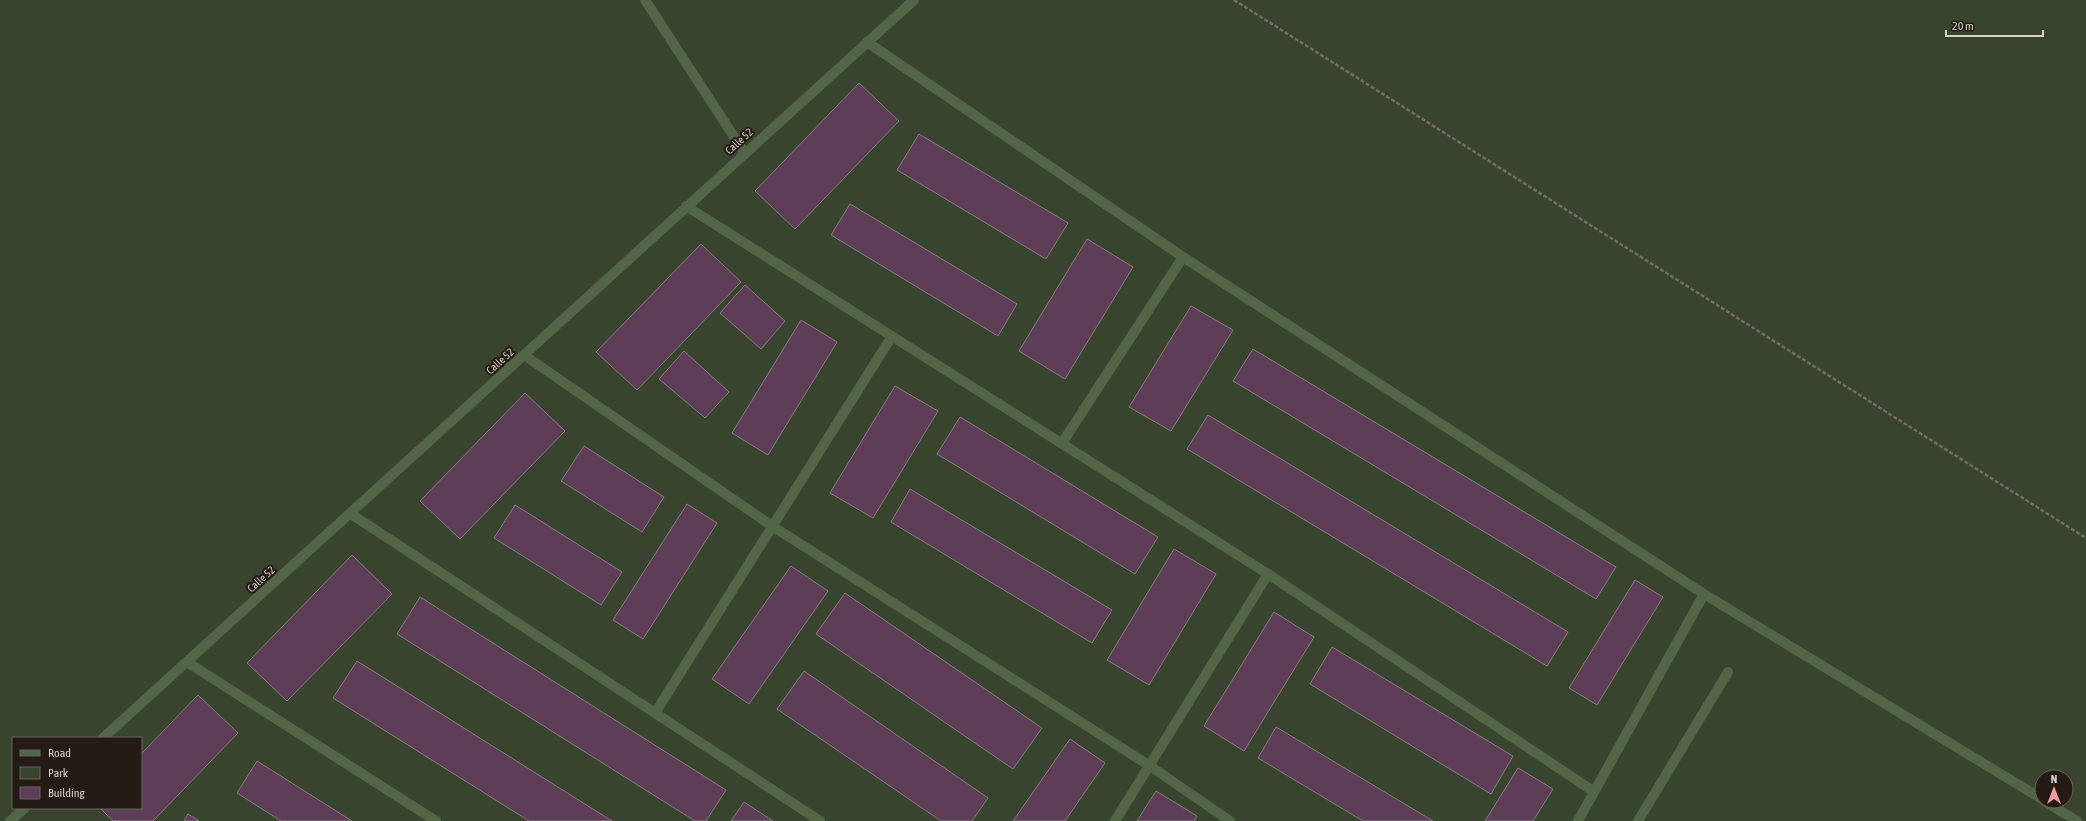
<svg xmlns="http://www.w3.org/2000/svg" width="2086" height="821" font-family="'Asap Condensed',sans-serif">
  <rect width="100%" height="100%" fill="#231b14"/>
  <path fill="#39442e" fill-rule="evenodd" d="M0 0H2086V821H0ZM13 738H141V808H13ZM2042 777H2066V801H2042Z"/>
  <g fill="#5e3d57" stroke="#887c85">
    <polygon points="859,83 899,121 795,229 755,191"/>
    <polygon points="919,134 1068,223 1046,259 897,170"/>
    <polygon points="850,204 1017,304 998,336 831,235"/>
    <polygon points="1087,239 1133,267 1065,379 1019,351"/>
    <polygon points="701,244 741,282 637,390 596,352"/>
    <polygon points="745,285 785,321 761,349 720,313"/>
    <polygon points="1191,306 1233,330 1171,431 1129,407"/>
    <polygon points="801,320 837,342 768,455 732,433"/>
    <polygon points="1253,349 1616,567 1596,599 1233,381"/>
    <polygon points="684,351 729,392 705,418 659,379"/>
    <polygon points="895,386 938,411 873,518 830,493"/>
    <polygon points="525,393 565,431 460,539 420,501"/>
    <polygon points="1208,415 1568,632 1547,666 1187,449"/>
    <polygon points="960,417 1158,537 1135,574 937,454"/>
    <polygon points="584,446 664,497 642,532 561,481"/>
    <polygon points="910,489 1112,610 1092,643 891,522"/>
    <polygon points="687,504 717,523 643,639 613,620"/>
    <polygon points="515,505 622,572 601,605 494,538"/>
    <polygon points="1174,549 1216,574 1149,685 1107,660"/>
    <polygon points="352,555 392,594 287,701 247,663"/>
    <polygon points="791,566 828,591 749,704 712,679"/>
    <polygon points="1635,580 1663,597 1597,705 1569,688"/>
    <polygon points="845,593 1042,728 1013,769 816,634"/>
    <polygon points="420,597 726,790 706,821 695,821 397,634"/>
    <polygon points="1274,612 1314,637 1244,751 1204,726"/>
    <polygon points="1332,647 1513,756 1491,794 1310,684"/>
    <polygon points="357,661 612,821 529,821 333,698"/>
    <polygon points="804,671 988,798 972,821 941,821 777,709"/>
    <polygon points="198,695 238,733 153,821 113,821 100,808 141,808 141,754"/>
    <polygon points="1276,727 1433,821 1363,821 1258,758"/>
    <polygon points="1070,739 1105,763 1065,821 1013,821"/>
    <polygon points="257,761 352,821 281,821 237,793"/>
    <polygon points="1518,768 1553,789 1533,821 1485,821"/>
    <polygon points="1156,791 1197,816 1194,821 1137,821"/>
    <polygon points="744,802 773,821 731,821"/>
    <polygon points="188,814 199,821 184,821"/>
  </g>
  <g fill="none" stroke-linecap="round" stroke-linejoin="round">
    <polyline stroke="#736c66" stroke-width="2.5" stroke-dasharray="4 2" stroke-linecap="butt" points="1234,0 2086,538"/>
    <g stroke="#526546" stroke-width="10">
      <polyline points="645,0 744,152"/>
      <polyline points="867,42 1183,257 1704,594 2042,799"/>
      <polyline points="686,206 1268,574 1593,791"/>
      <polyline points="524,355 772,526 1150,766 1230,821"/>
      <polyline points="1062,443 1183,257"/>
      <polyline points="351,514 820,821"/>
      <polyline points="187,662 436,821"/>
      <polyline points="655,713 892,336"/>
      <polyline points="103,738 914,0"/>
      <polyline points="2044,801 2077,821"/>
      <polyline points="10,821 25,808"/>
      <polyline points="1115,821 1268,574"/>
      <polyline points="1578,821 1704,594"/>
      <polyline points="1638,821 1728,672"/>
    </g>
  </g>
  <g text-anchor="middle" stroke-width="4" stroke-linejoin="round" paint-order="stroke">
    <g font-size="11" fill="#d6d1cc" stroke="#231b14">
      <text transform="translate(739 141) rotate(-42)" y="4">Calle 52</text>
      <text transform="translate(500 361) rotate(-42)" y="4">Calle 52</text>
      <text transform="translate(261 579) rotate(-42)" y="4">Calle 52</text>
    </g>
  </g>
  <rect x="12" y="737" width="130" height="72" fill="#231b14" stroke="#6b645e"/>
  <rect x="20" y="750" width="20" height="6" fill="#526546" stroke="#6b645e"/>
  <text x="48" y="757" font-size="12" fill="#d6d1cc">Road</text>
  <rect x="20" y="767" width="20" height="12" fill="#39442e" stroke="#6b645e"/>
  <text x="48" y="777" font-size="12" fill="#d6d1cc">Park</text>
  <rect x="20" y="787" width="20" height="12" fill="#5e3d57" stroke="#6b645e"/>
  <text x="48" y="797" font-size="12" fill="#d6d1cc">Building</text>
  <g transform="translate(2054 789)"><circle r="19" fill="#231b14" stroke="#6b645e"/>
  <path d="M0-3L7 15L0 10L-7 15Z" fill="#f49aa1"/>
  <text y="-6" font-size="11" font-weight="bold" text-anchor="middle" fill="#d6d1cc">N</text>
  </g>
  <path d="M1946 30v6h97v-6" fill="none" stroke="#d6d1cc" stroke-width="2"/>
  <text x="1952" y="30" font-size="12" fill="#d6d1cc" stroke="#231b14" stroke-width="3" paint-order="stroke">20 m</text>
</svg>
